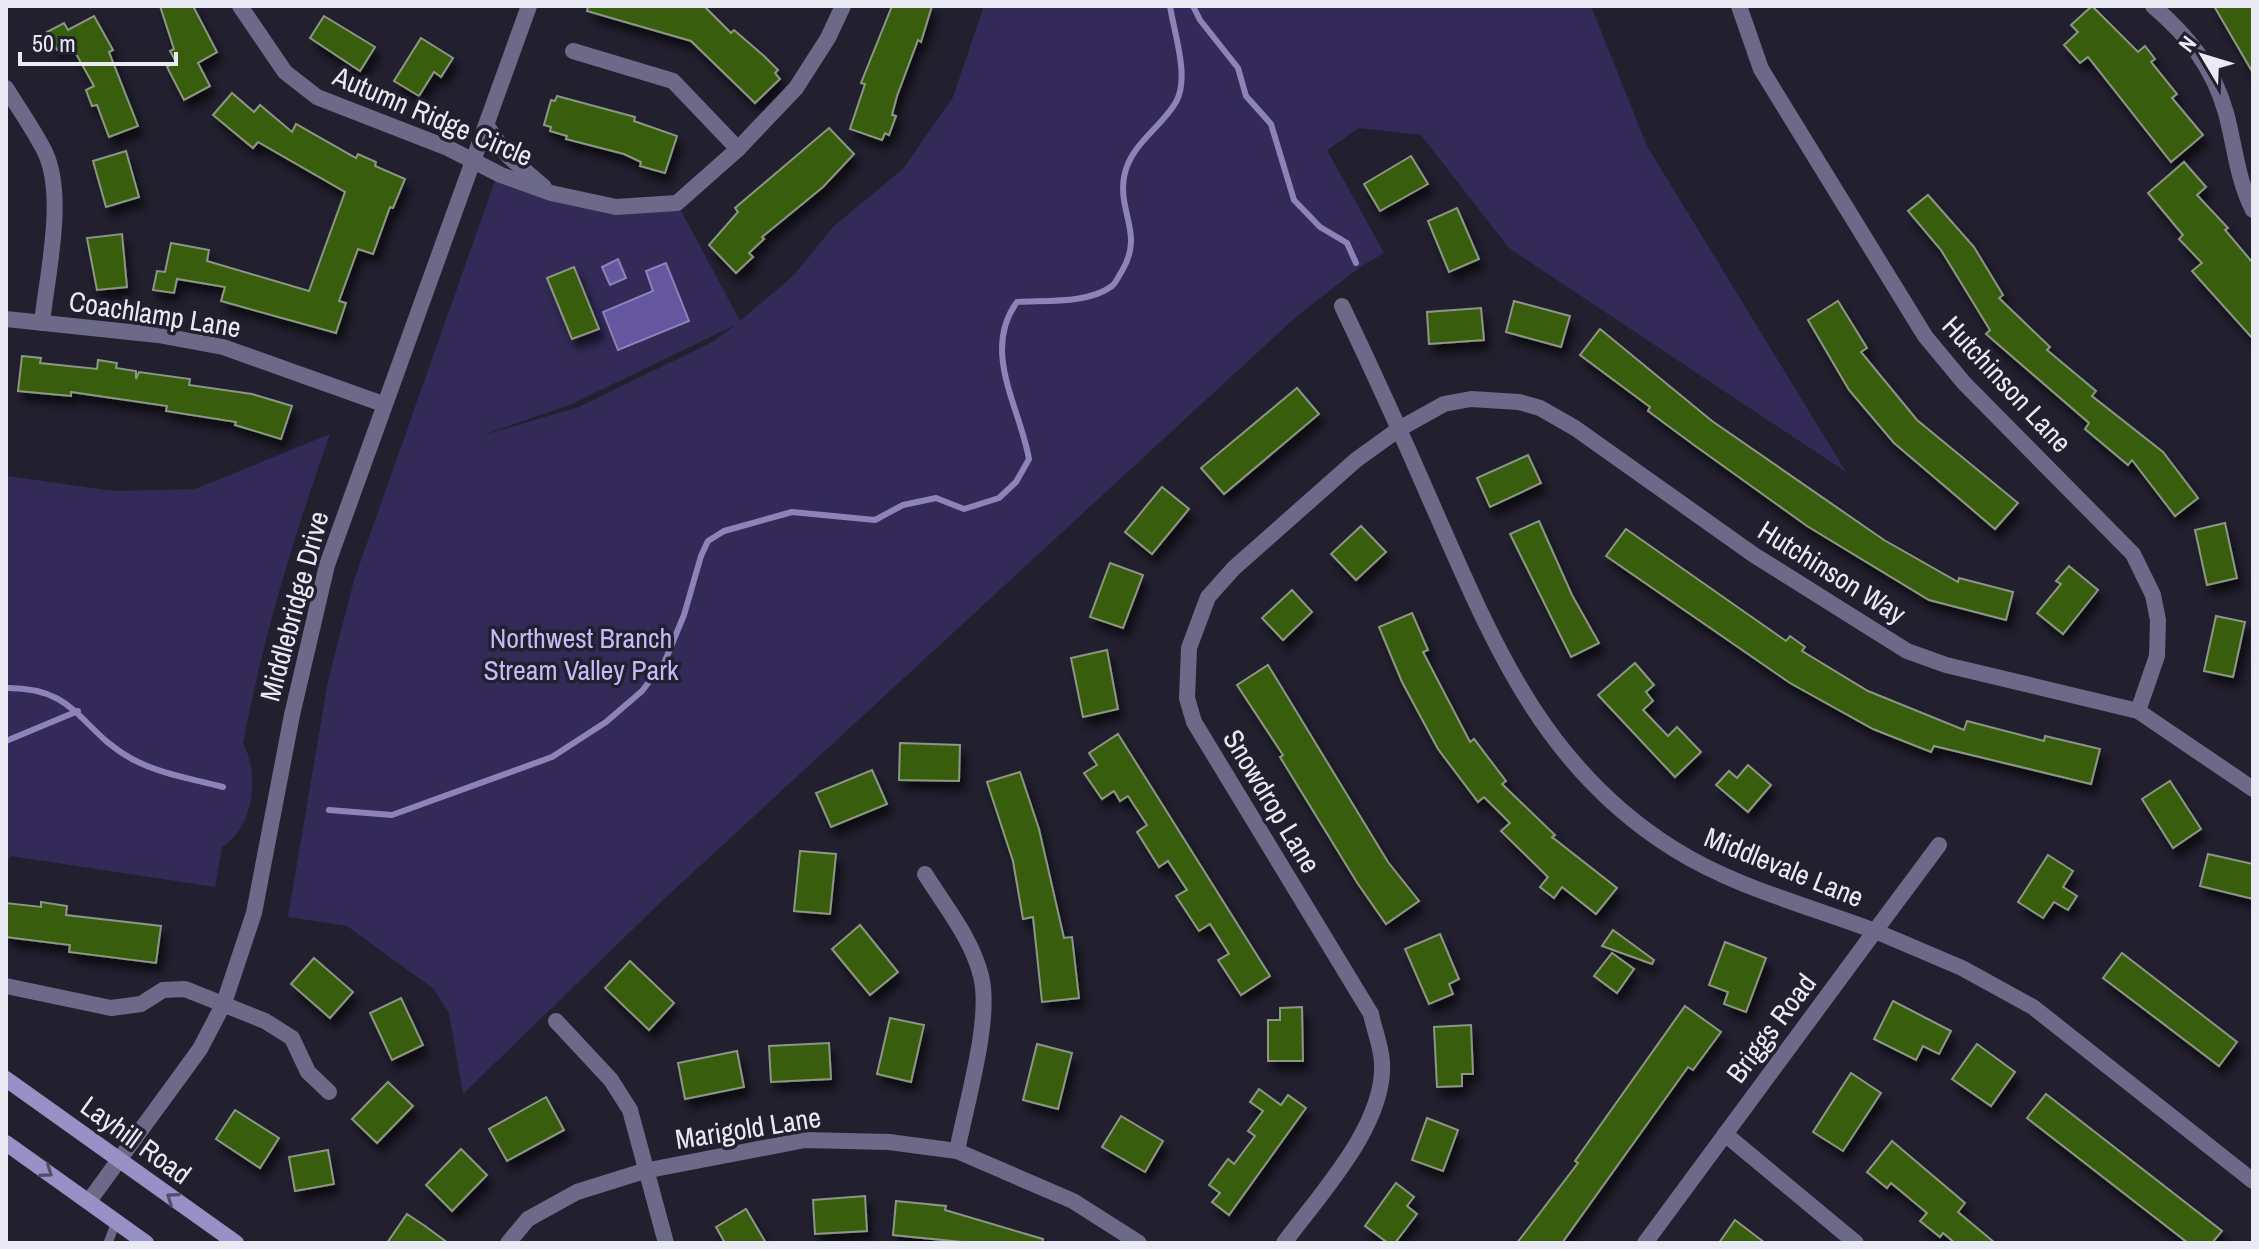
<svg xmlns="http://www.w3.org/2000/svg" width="2259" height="1249" font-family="'Archivo Narrow',sans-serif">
  <defs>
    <filter id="shadow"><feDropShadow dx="5" dy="9" stdDeviation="4" flood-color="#0009"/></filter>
  </defs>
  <rect width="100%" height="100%" fill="#22202f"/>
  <g fill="#332a57" fill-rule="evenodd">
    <path d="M984 6H1591L1647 146 1846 472 1509 248 1421 135 1359 128 1327 150 1384 253 1360 267 1297 316 664 899 463 1094 449 1013 434 989 347 926 288 917 328 681 354 580 496 178 615 207 677 203 740 321 794 275 834 226 903 169 953 97ZM735 325 714 341 579 407 480 436 572 404Z"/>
    <path d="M330 434C294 535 263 638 243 743 260 775 254 827 222 847L215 887 11 856 6 860V476L115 491 195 489Z"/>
  </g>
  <g fill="#65579f" stroke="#8d83b8" stroke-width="2">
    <polygon points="618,259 626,278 610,285 602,267"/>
    <polygon points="666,263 689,321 618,350 603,312 653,291 646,271"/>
  </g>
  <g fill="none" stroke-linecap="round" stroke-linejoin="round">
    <g stroke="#8d83b8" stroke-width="6">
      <polyline points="1193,6 1200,20 1238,68 1246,96 1271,124 1294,200 1320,227 1347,243 1356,263"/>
      <path d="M6 688C78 687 79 730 132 759 160 774 193 779 223 787"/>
      <polyline points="6,741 78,711"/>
      <path d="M329 810 392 815 552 757 606 722 642 691 665 661 684 615 701 556 708 541 724 531 792 512 875 520 903 505 936 498 964 509 999 498 1016 482 1029 459C1020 407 981 351 1017 302 1045 300 1088 304 1112 286 1116 283 1119 275 1122 271 1144 234 1118 213 1124 177 1130 144 1161 128 1176 102 1190 77 1174 33 1170 6"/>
    </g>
  </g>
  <g fill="#375d0e" stroke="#8c9685" stroke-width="2" filter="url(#shadow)">
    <polygon points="160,6 193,6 217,52 198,63 210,86 184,100 167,67 176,62 170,51 174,49"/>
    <polygon points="588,6 704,6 731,33 734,30 764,56 778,70 775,73 780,79 755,103 691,41 587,11"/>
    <polygon points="892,6 932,6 921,42 918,40 897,96 892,115 896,116 889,135 885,133 882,140 850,129 865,84 861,83"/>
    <polygon points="2092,6 2138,52 2145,46 2155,59 2151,62 2177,94 2172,98 2203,135 2171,162 2088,57 2080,63 2064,45 2078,32 2071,25"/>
    <polygon points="2214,6 2253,6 2253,73"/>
    <polygon points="94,16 113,50 109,52 138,126 109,137 97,105 92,106 86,90 94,86 70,43 57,50 47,32 64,23 68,30"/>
    <polygon points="324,16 375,47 360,71 310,38"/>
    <polygon points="421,38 453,58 441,77 434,72 419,96 394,81"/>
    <polygon points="232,93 254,112 260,105 292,132 296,124 356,158 358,154 376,162 375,166 405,179 393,208 390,207 373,254 358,249 339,301 346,303 336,333 221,301 225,287 177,279 174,293 153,290 157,271 165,272 171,243 209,250 207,261 309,291 345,192 258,142 253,148 213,115"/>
    <polygon points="557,96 635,117 634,121 677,136 665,173 640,166 641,162 624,154 566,139 567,136 550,131 551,127 544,125 551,100 555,101"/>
    <polygon points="829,128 854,154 823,187 762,237 764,239 749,253 753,257 736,273 709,245 738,212 735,208"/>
    <polygon points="126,151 139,197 106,207 93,161"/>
    <polygon points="1411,156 1428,184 1380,211 1364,184"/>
    <polygon points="2184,162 2206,187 2197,195 2228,228 2225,230 2253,263 2253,339 2192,271 2202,263 2179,239 2183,235 2148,193"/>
    <polygon points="1928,195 1974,247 2003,295 1999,298 2050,347 2047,350 2096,391 2092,396 2163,452 2198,498 2175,516 2132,460 2128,465 2085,429 2089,423 1986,334 1990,330 1941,250 1908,211"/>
    <polygon points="1457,208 1479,259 1449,272 1428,221"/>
    <polygon points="122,234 127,287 97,290 87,238"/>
    <polygon points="574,267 599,329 572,339 547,278"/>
    <polygon points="1514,301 1570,316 1561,347 1506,332"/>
    <polygon points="1838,301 1867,348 1861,352 1917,420 2018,503 1995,529 1894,443 1849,390 1808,320"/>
    <polygon points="1481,308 1484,340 1429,344 1427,312"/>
    <polygon points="1600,329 1712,421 1884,540 1958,582 1959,578 2013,592 2006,620 1929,600 1807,526 1694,445 1648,411 1650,407 1580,355"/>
    <polygon points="22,356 41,358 40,363 97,369 98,360 117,363 116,368 136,371 136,379 139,372 190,379 189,385 252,394 292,406 281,439 235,425 236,422 166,411 167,406 71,392 71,396 18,391"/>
    <polygon points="1297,388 1319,414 1224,494 1201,468"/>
    <polygon points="1528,455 1541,483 1490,507 1477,478"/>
    <polygon points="1162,487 1189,509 1152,554 1125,532"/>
    <polygon points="1539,521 1572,595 1599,643 1571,657 1510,534"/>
    <polygon points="2225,523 2237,578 2207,585 2195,530"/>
    <polygon points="1361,526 1386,552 1356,580 1331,554"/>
    <polygon points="1626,529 1786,641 1790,636 1805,647 1802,651 1868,691 1964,730 1967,721 2044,741 2045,736 2100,749 2091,784 1934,746 1931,752 1873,729 1790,683 1606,556"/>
    <polygon points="1110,563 1143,575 1123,628 1090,617"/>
    <polygon points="2069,566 2098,590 2063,634 2037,613 2061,584 2056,581"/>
    <polygon points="1292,590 1312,612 1283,640 1262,618"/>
    <polygon points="1412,613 1428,650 1423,652 1470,742 1474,739 1506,781 1502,784 1555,835 1552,837 1617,888 1596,914 1562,887 1554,898 1540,887 1548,877 1501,831 1510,823 1484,797 1478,802 1438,749 1402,682 1379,627"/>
    <polygon points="2216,616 2245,622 2233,677 2204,671"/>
    <polygon points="1107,650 1118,709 1083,717 1071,658"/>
    <polygon points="1635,663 1654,685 1646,692 1653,701 1643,710 1668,736 1677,727 1701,752 1675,777 1598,695"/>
    <polygon points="1268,665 1388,862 1419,901 1386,924 1358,884 1280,757 1283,755 1237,685"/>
    <polygon points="1118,734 1270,976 1241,995 1218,960 1229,954 1210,924 1199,931 1176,896 1187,890 1168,861 1159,867 1137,832 1147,825 1128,796 1120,801 1114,791 1102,799 1084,773 1097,765 1089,753"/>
    <polygon points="900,743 960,745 959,781 899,780"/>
    <polygon points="1748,765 1771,785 1748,812 1716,785 1729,771 1737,778"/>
    <polygon points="872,770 887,804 831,827 816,793"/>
    <polygon points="1020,772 1039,829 1064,938 1072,937 1079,998 1042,1002 1033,917 1023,919 1013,861 987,782"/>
    <polygon points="2170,781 2201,829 2173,848 2142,799"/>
    <polygon points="800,851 836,854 830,914 794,911"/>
    <polygon points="2208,854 2253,864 2253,899 2200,886"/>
    <polygon points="2048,855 2073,871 2063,887 2077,896 2068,910 2054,902 2043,918 2018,902"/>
    <polygon points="41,902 67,906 66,915 161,926 156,963 69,952 70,945 6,937 6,903 41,907"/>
    <polygon points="860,925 898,972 870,995 832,949"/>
    <polygon points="1613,930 1654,960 1652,964 1602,946"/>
    <polygon points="1440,934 1459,979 1449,984 1453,994 1429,1004 1405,949"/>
    <polygon points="1725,942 1766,958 1746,1012 1724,1004 1728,992 1709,985"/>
    <polygon points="1612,953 1634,969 1617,993 1594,976"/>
    <polygon points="2122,953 2237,1042 2219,1066 2103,978"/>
    <polygon points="314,958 353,992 330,1018 291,984"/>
    <polygon points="630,961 674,1003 649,1030 605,988"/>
    <polygon points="401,998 423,1045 392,1060 370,1013"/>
    <polygon points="1893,1001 1951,1031 1939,1054 1923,1046 1916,1060 1874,1039"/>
    <polygon points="1685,1006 1721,1032 1693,1070 1688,1067 1562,1243 1517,1243 1578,1163 1575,1161"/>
    <polygon points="1302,1007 1303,1061 1268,1061 1268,1020 1280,1020 1280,1008"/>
    <polygon points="890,1018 924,1025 911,1082 877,1074"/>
    <polygon points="1471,1025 1473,1074 1462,1074 1462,1086 1437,1087 1434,1027"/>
    <polygon points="829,1043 831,1079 771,1082 769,1046"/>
    <polygon points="1037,1044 1072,1053 1058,1109 1023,1100"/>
    <polygon points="1977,1044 2015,1072 1991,1106 1952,1079"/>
    <polygon points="737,1051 744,1087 685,1099 678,1063"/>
    <polygon points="1851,1073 1881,1093 1843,1151 1813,1132"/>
    <polygon points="388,1082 413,1106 377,1143 352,1119"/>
    <polygon points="1259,1089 1281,1105 1288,1095 1306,1108 1229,1215 1212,1202 1220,1193 1209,1185 1228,1159 1234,1164 1255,1136 1248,1131 1263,1111 1250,1102"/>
    <polygon points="2046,1094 2222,1231 2212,1243 2188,1243 2027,1118"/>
    <polygon points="546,1097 564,1130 507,1161 489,1129"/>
    <polygon points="235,1110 279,1138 260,1168 216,1139"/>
    <polygon points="1121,1116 1163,1141 1145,1172 1102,1147"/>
    <polygon points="1427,1118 1458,1130 1443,1171 1412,1160"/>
    <polygon points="1892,1141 1965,1203 1958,1212 1995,1243 1955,1243 1943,1233 1940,1237 1920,1221 1927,1213 1891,1183 1887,1188 1867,1172"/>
    <polygon points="461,1149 487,1175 452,1211 426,1185"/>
    <polygon points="328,1150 334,1184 295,1191 289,1157"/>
    <polygon points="1396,1183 1414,1197 1407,1206 1417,1214 1395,1243 1388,1243 1365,1226"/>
    <polygon points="865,1196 867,1231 815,1234 813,1200"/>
    <polygon points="896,1201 946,1206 945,1210 1043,1239 1042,1243 972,1243 893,1235"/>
    <polygon points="746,1209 766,1243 725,1243 716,1227"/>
    <polygon points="407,1214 425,1226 448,1243 387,1243"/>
    <polygon points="1735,1220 1765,1243 1719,1243"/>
  </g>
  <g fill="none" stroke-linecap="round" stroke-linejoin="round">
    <polyline stroke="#6d6989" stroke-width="9" points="108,1243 116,1222"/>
    <g stroke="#6d6989" stroke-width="16">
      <polyline points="240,6 285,72 317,97 448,148 501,175 551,193 616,207 677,203 738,149 796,88 828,38 843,6"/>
      <polyline points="1739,6 1761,69 1925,336 1964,383 2133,554 2153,595 2158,620 2157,656 2138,711"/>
      <path d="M2153 6C2189 37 2213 67 2226 113 2235 146 2237 179 2253 210"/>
      <polyline points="573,51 673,81 738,149"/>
      <path d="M6 88C19 109 34 130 45 152 66 196 47 275 42 323"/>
      <polyline points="487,126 508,156 544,187"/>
      <path d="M1342 306C1373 371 1403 437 1432 504 1492 640 1541 766 1674 849 1734 887 1809 906 1875 931L1939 845"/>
      <polyline points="6,319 158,335 223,347 383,404"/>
      <path d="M925 874C945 906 972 939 981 976 992 1019 966 1104 957 1151"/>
      <polyline points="6,986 111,1008 141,1004 163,990 185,989 265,1021 292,1038 308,1072 329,1092"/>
      <polyline points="556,1021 611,1080 630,1110 666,1243"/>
      <polyline points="1725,1134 1856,1243"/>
      <polyline points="89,1201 200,1049 224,1003 254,913 292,715 327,565 529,6"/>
      <polyline points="508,1243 528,1219 577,1192 644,1171 805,1140 889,1142 957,1151 1073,1201 1139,1243"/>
      <path d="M1284 1243C1319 1195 1386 1125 1382 1062 1381 1046 1374 1029 1371 1014L1194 722 1187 698 1189 648 1208 597 1234 568 1356 460 1399 429 1444 404 1471 399 1519 402 1540 408 1575 428 1754 555 1907 651 1946 665 2138 711 2253 789"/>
    </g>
    <polyline stroke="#6d6989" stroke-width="16" points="1645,1243 1875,931 1962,968 2033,1007 2253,1181"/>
    <g stroke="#9891c5" stroke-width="16">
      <polyline points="6,1079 236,1243"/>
      <polyline points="6,1143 146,1243"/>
    </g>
  </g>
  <defs><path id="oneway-chevron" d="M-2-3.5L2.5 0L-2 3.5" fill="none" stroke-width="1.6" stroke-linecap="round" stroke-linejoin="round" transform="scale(2)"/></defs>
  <g stroke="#514d6b">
    <use href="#oneway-chevron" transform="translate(47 1172) rotate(35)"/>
    <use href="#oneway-chevron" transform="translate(172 1198) rotate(-145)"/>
  </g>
  <g text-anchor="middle" stroke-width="7" stroke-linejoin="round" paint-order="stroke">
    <g font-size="28" fill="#eaeaf4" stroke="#22202f">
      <text transform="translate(433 116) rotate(23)" y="10">Autumn Ridge Circle</text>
      <text transform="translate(155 314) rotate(9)" y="10">Coachlamp Lane</text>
      <text transform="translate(2007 384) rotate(47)" y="10">Hutchinson Lane</text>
      <text transform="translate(1832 572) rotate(32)" y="10">Hutchinson Way</text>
      <text transform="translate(294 606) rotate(-75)" y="10">Middlebridge Drive</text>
      <text transform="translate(1272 801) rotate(59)" y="10">Snowdrop Lane</text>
      <text transform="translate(1784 867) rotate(22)" y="10">Middlevale Lane</text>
      <text transform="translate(1771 1028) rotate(-53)" y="10">Briggs Road</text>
      <text transform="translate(748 1128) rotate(-9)" y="10">Marigold Lane</text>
      <text transform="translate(136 1140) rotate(36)" y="10">Layhill Road</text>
    </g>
    <g font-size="28" fill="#c3bbf8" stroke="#22202f">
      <text x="581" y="648">Northwest Branch<tspan x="581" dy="32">Stream Valley Park</tspan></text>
    </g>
  </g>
  <rect width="2259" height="1249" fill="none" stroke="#eaeaf4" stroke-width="16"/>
  <g transform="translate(2203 56) rotate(308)" stroke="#22202f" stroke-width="6" paint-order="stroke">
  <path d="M0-6L14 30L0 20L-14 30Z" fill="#eaeaf4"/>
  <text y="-12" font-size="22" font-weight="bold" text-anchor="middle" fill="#eaeaf4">N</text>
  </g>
  <path d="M20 52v12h156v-12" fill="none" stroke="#eaeaf4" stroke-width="4"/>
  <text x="32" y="52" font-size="24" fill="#eaeaf4" stroke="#22202f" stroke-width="6" paint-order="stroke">50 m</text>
</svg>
